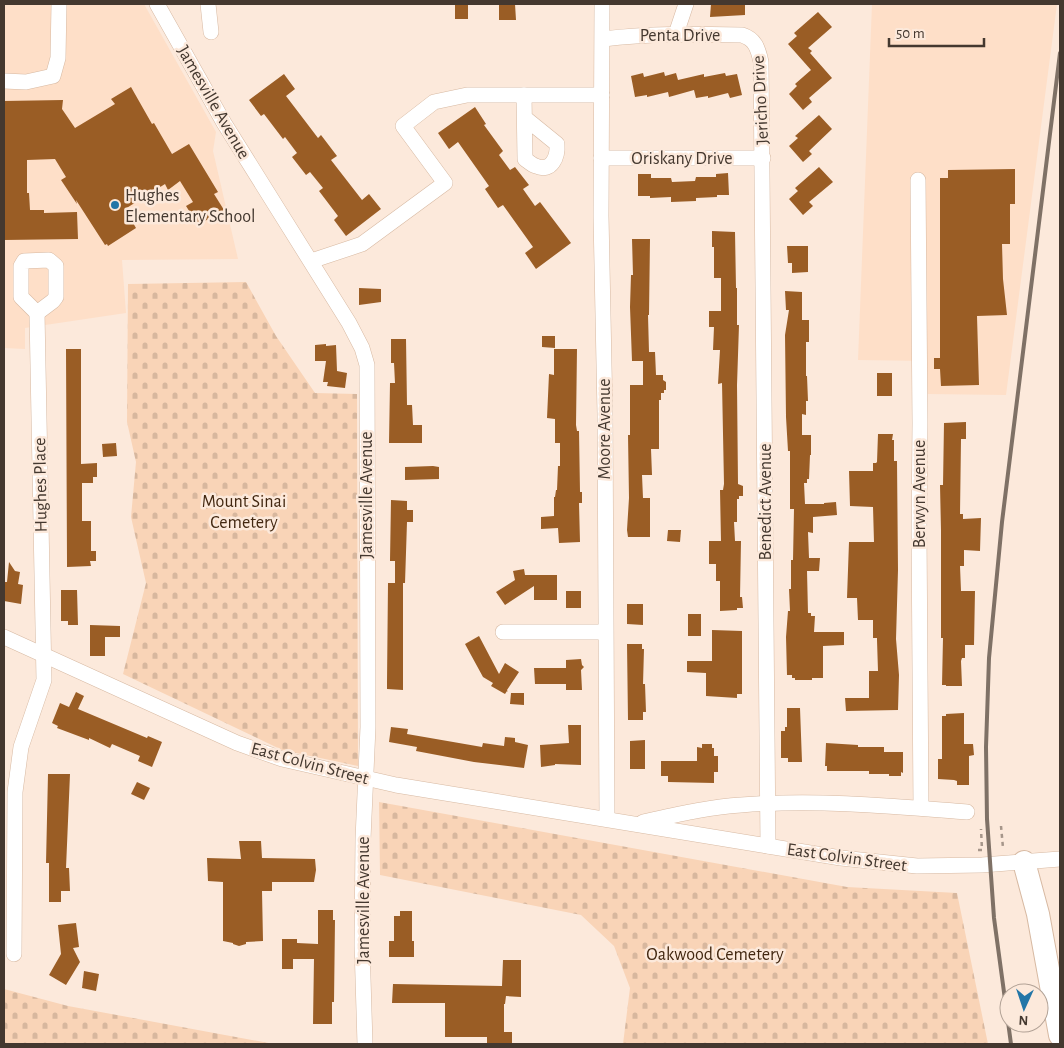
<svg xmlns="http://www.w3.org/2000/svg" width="1064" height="1048" font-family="'Alegreya Sans',sans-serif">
  <defs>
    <pattern id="cemetery-stones" width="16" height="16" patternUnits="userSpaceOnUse" patternTransform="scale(1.25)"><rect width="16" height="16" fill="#f9d4b7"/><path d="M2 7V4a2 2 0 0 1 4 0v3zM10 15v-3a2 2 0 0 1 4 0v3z" fill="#d7b79e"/></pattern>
  </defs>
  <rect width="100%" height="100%" fill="#fce9db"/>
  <g fill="#fedfc8">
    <polygon points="4,4 144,4 216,132 213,151 238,259 122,260 126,313 25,328 25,349 4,348"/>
    <polygon points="872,4 1057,4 1006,395 926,394 926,361 858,360"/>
  </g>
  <g fill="url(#cemetery-stones)">
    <polygon points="246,282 276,336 315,393 357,394 358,766 282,750 123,674 146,583 131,517 136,462 127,422 128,284"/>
    <polygon points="379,802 847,887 957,893 988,1044 623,1044 630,988 614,946 581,915 380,875"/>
    <polygon points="4,989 68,1006 274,1044 4,1044"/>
  </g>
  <g fill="#9a5d25">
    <rect x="455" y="4" width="13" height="15"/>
    <polygon points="499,4 515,4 516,20 499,20"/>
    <polygon points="711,4 745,4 745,15 710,17"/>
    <polygon points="818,12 832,27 808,48 812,51 810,53 832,78 809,98 812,102 803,110 789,94 797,86 795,84 811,70 788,44 797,36 794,33"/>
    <polygon points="664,72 665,76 676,73 678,80 704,74 704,77 725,73 726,76 737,74 742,95 730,98 728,93 708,98 708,96 696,98 694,90 669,97 668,92 647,97 647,95 635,97 631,76 643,73 644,77"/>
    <polygon points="284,74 295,89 286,96 318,138 321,135 337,156 331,160 362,200 369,194 381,209 346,236 334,220 338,216 319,191 323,188 310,172 306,175 292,157 297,153 285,137 283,139 264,114 261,116 249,100"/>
    <polygon points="131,87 152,124 154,123 172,154 189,144 218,192 214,194 224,210 198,225 186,206 193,202 180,181 168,190 165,184 125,209 136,228 108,246 107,244 105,245 76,200 77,204 61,180 66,177 55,159 27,160 27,193 29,193 30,210 44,210 44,213 77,212 78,239 4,240 4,101 63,100 62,109 75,128 115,104 111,99"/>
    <polygon points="475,107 486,124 484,125 503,151 499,155 510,170 515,167 529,185 523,189 535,206 540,202 571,243 536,269 525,253 533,247 503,205 498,208 485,189 489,186 458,142 449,149 438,133"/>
    <polygon points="819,115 832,129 809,151 812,154 803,162 789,146 798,138 795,136"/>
    <polygon points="819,167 833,182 809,202 813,206 803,215 789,199 798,191 795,188"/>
    <polygon points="1015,169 1015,204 1010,204 1010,244 1002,244 1003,279 1007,315 977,316 979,385 941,386 940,369 934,369 934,358 940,358 940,178 948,178 948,170"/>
    <polygon points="728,173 729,195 717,195 717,197 696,198 696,201 671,202 671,197 650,198 650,196 638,196 638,174 651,174 651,178 671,178 672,182 695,181 696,177 716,177 716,174"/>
    <polygon points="712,231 735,232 736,288 737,288 737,325 739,325 737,385 738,484 743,486 743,496 739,496 739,499 737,499 737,522 734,522 735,541 741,541 740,597 742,597 743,608 737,608 737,610 720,611 720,581 716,581 716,564 709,564 709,541 721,541 720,490 723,490 724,484 722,383 718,384 720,350 713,350 714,327 709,327 709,311 721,311 721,278 714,278 714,247 712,247"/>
    <polygon points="632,239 650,239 649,315 648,315 649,352 655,352 656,375 663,375 663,380 666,382 666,390 664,390 664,393 661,393 661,400 659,400 659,449 651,449 652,475 642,475 643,498 650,498 650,537 628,537 627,530 629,498 628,435 630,435 630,385 643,385 643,361 632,361 630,307 631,275 633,275"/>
    <polygon points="787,246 808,246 808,272 792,273 792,263 788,263"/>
    <polygon points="359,288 381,289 381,302 359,305"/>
    <polygon points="785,291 802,292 802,320 809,320 809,342 806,342 806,376 807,376 808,401 806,401 806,415 802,414 802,435 811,435 811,455 810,455 809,479 807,479 807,483 804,483 805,504 824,504 824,503 836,502 837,515 813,517 813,533 808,532 809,558 820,558 819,571 807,571 808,613 811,613 811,616 815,616 814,632 844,632 844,645 823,646 823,678 812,678 812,680 795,680 795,678 792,678 792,675 787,675 786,637 788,611 790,611 789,589 791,589 791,560 793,560 794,509 790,509 790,451 788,451 786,417 785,335 789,310 786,310"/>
    <polygon points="542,336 555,336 555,348 542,347"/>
    <polygon points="391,339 406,339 407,405 412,405 413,425 422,425 422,443 389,443 390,383 395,383 394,363 391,363"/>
    <polygon points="326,344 326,346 336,345 337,371 347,373 345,388 327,386 328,382 323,382 326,361 315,361 315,345"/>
    <polygon points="66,349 81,349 81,464 97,463 97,477 93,477 93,483 82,483 82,521 91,521 91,551 96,551 96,561 90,561 91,566 67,567 67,562"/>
    <polygon points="554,349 577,349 576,425 577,431 579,431 580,492 582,492 582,503 579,503 580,542 559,543 558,528 541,529 541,517 554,516 554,497 555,497 556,490 557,490 558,466 560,466 560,443 555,443 555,419 547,418 549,374 554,375"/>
    <rect x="877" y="373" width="15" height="23"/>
    <polygon points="966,422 966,439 961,439 960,514 963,514 963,519 981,518 980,551 964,550 964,566 960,566 961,591 975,591 974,645 965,645 965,658 962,658 961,661 962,686 946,686 946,685 942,685 943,638 941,638 941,530 940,485 943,485 944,423"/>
    <polygon points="878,434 893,434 892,440 894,440 894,461 897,461 898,570 896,639 899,675 898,710 846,711 845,698 869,698 869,671 878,671 877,640 877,638 873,638 873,620 858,620 857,598 847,598 849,542 874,542 873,507 850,506 849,471 873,471 873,463 876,463 877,462"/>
    <polygon points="116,443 117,456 103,457 102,444"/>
    <polygon points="433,466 439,467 439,479 405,480 405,467"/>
    <polygon points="391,500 407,501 407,510 413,510 413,522 407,522 405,583 403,583 403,690 387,689 387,682 388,583 395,583 395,561 390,561"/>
    <polygon points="668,530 681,530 680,542 667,541"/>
    <polygon points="9,562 15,571 20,572 18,584 23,585 21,604 4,601 4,582 7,582"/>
    <polygon points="524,569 525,575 557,575 557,600 534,600 534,586 505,605 496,592 515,580 513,571"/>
    <polygon points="61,590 77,590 78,625 68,625 68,621 61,621"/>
    <rect x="566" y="591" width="15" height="17"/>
    <polygon points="627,604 643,604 643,625 627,624"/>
    <rect x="688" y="614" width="13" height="22"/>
    <polygon points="90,625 120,626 120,637 105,637 105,656 90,656"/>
    <polygon points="712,630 742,631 742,694 737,694 737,698 706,696 706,673 687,672 687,661 712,661"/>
    <polygon points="479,636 499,674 505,663 519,672 507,690 508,692 507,691 505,694 491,686 493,683 483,677 465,644"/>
    <polygon points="627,644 642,644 642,649 644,649 643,684 645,684 646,712 643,712 643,720 628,720"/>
    <polygon points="581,659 582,665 584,667 581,670 582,690 566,690 566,684 535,684 534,668 566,668 566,660"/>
    <polygon points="76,692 84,696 78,709 147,738 148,736 162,742 152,767 138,761 140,756 112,744 110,748 89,738 89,740 57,728 58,726 52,723 60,703 69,707"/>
    <polygon points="511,693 524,693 524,705 510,704"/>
    <polygon points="787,708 800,708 802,762 788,762 788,758 781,758 781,731 785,731 785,727 787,727"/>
    <polygon points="964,713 964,744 973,744 974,755 969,756 969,785 957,785 957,781 954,780 938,779 938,759 942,759 942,716 946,716 946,714"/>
    <polygon points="568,725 581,725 581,765 555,764 555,765 541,767 540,745 569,743"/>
    <polygon points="391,727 408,729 407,734 482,747 483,743 504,746 505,737 515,738 515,742 528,745 524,768 474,762 416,751 417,747 389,742"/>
    <polygon points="645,740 645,769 630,769 630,741"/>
    <polygon points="826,743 858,745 858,747 884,747 884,752 903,752 903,773 901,772 901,776 889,776 889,774 869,774 869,771 827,771 827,766 825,766"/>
    <polygon points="702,744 712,744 712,748 714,748 714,756 718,756 718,772 714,772 714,783 668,782 668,776 661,776 661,761 697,761 697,747 702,748"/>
    <polygon points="48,774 70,774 66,868 69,868 70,891 61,891 61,902 49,902 49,863 46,863"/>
    <polygon points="137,782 150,788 144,800 131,794"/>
    <polygon points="239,841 261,841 262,858 315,859 316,870 314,882 272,882 272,891 262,891 263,941 246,942 246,944 239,946 233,944 233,943 223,941 223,882 208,881 207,858 241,859"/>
    <polygon points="318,910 333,910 333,920 335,920 334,1002 332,1002 332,1024 313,1024 314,959 293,959 293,969 282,969 282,939 297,939 297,943 318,944"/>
    <polygon points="400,911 412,911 412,941 414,941 414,957 389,957 389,941 394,941 394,916 400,916"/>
    <polygon points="76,923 79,947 73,948 80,962 66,985 49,975 61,954 58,925"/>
    <polygon points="503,960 521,960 521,997 506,996 505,1004 504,1004 504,1032 512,1032 512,1044 487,1044 487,1037 445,1037 445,1003 392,1003 393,984 502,986"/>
    <polygon points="84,971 99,974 96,991 82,988"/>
  </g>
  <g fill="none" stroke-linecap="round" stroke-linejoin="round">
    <g stroke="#d7b9a2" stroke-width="16">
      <g id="minor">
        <polyline points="157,4 224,123 349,323 362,348 367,365 368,727 363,839 362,945 365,1044"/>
        <polyline points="208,4 211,32"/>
        <polyline points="602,4 601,216 605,414 607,819"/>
        <polyline points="676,34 686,4"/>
        <path d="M603 39C649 33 695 34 742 35 755 39 758 48 761 62L768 846"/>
        <polyline points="4,81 26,82 53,76 58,58 59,4"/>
        <path d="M524 95 525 159C528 161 532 165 536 166 552 173 558 156 557 144L525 118"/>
        <polyline points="601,158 763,158"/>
        <polyline points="918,180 920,423 919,531 921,808"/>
        <polygon points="49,260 56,266 56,297 53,301 37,313 21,297 21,266 24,261"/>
        <polyline points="311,261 362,244 445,183 403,126 434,102 467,95 602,95"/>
        <polyline points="503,632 605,632"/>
        <polyline points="4,637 237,743 282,759 396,785 841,858 917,866 982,865 1060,859"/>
        <path d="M643 822C675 815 708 807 741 805 816 799 892 806 967 812"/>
        <polyline points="14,954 15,792 21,747 44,680 37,313"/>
      </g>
    </g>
    <g stroke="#d7b9a2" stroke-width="24">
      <polyline id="highway" points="1024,862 1038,914 1060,1035"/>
    </g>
    <g stroke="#a6968a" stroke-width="2.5" stroke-dasharray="4 4" stroke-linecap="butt">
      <polyline points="1001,826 1003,848"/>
      <polyline points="978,850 982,850 981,829"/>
    </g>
    <use href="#minor" stroke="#fff" stroke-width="15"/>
    <use href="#highway" stroke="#fff" stroke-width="22"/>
    <polyline stroke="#7f7166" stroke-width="4" points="1011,1044 994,918 987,819 986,747 989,658 1002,522 1060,53"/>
  </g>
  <circle fill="#2376a7" stroke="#fce9db" stroke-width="2" cx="115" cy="205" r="5"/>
  <g text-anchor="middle" stroke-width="5" stroke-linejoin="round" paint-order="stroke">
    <g font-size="18" fill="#44382f" stroke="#fce9db">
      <text x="680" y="41">Penta Drive</text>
      <text transform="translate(760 100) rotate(-93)" y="6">Jericho Drive</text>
      <text transform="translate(214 102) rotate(60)" y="6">Jamesville Avenue</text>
      <text x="682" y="164">Oriskany Drive</text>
      <text transform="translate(604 429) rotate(-90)" y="6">Moore Avenue</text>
      <text transform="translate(40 485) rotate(-91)" y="6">Hughes Place</text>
      <text transform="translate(919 494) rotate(-90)" y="6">Berwyn Avenue</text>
      <text transform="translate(366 495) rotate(-90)" y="6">Jamesville Avenue</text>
      <text transform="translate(765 502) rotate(-90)" y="6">Benedict Avenue</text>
      <text transform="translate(310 763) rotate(15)" y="6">East Colvin Street</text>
      <text transform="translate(847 857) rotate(8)" y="6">East Colvin Street</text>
      <text transform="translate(363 900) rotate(-90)" y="6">Jamesville Avenue</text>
    </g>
    <g font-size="18" fill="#44382f" stroke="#fce9db" text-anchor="start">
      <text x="125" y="201">Hughes<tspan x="125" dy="21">Elementary School</tspan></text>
    </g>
    <g font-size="18" fill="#422710" stroke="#fce9db">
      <text x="244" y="507">Mount Sinai<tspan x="244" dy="21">Cemetery</tspan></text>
      <text x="715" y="960">Oakwood Cemetery</text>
    </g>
  </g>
  <rect width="1064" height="1048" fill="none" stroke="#44382f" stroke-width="10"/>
  <g transform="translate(1024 1008) rotate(183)"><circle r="24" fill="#fce9db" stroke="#b2a296"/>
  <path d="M0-4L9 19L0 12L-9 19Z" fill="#2376a7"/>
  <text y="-8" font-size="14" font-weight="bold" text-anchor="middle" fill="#44382f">N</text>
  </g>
  <path d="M889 38v8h95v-8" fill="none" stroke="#44382f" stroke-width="2.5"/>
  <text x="896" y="38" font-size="15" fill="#44382f" stroke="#fce9db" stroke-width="4" paint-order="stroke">50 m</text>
</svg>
